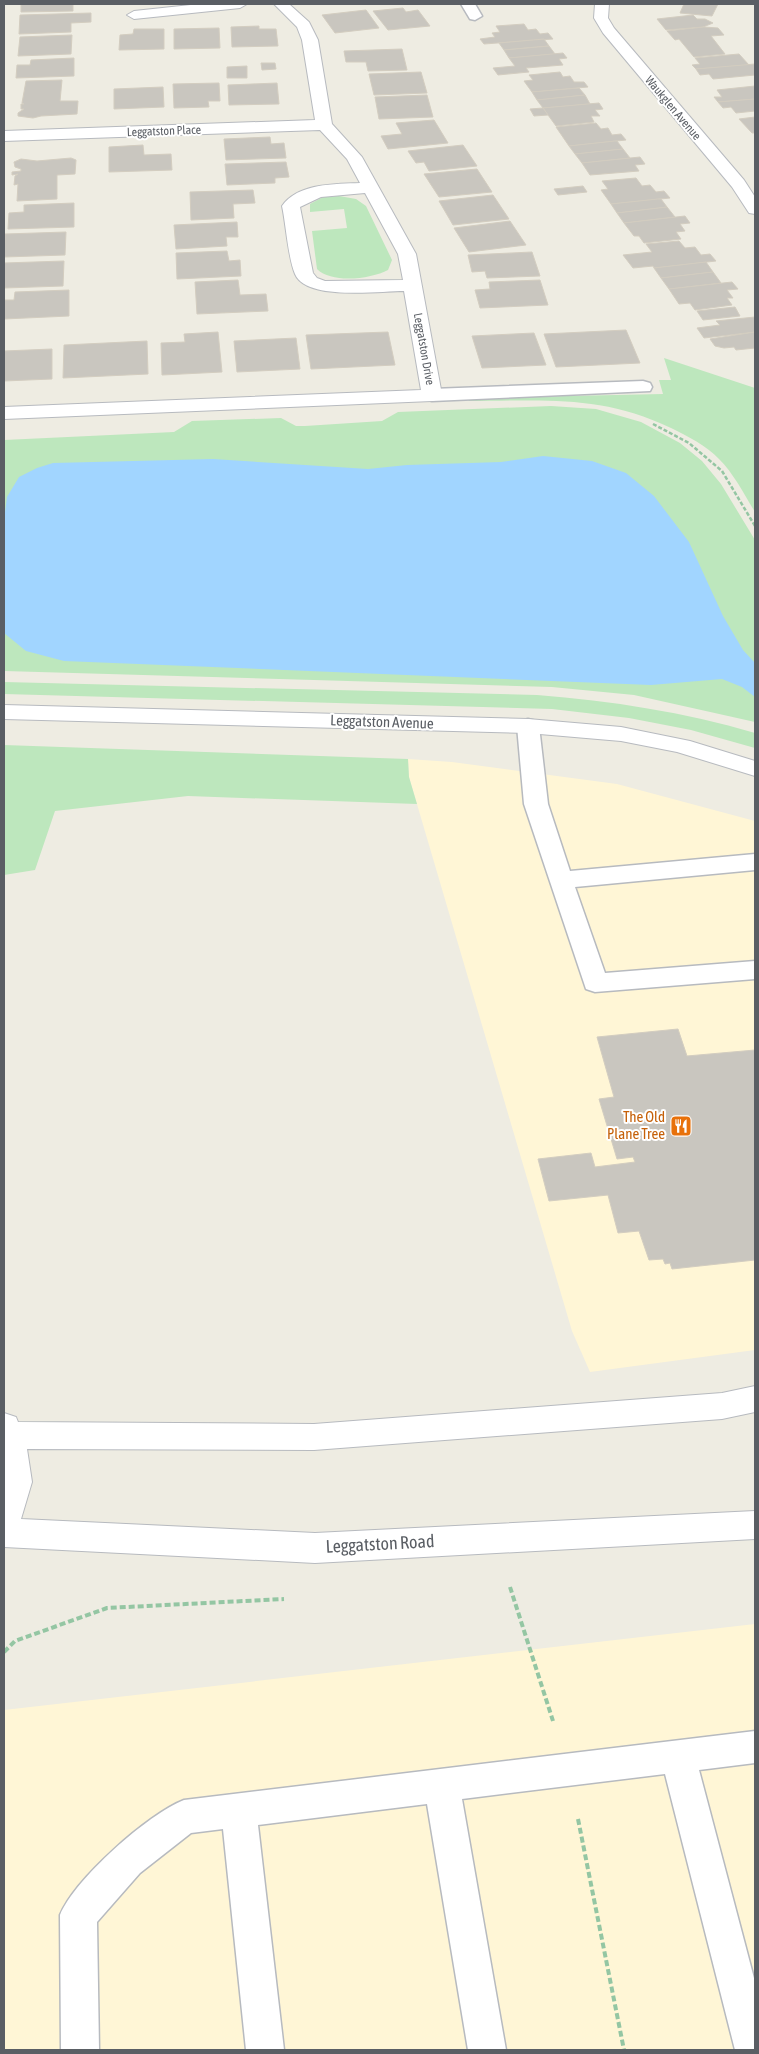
<svg xmlns="http://www.w3.org/2000/svg" width="759" height="2054" font-family="'Asap Condensed',sans-serif">
  <rect width="100%" height="100%" fill="#eeece2"/>
  <g fill="#fff6d6">
    <polygon points="408,759 452,762 617,784 755,821 755,1350 590,1372 572,1331 409,777"/>
    <polygon points="755,1624 755,2050 4,2050 4,1710"/>
  </g>
  <g fill="#bde7bd">
    <path d="M339 196 356 199 366 206 392 260 388 270C371 279 332 284 317 269L312 231 347 228 344 209 310 212V204L323 197Z"/>
    <path d="M664 358 755 388V512C744 494 734 474 719 459 706 445 687 436 671 428 600 394 544 401 469 401L467 398 663 394 659 380H671Z"/>
    <polygon points="551,406 596,409 641,422 680,443 702,461 721,484 755,540 755,722 634,695 552,687 4,671 4,440 174,432 192,421 281,418 296,426 305,426 382,421 398,412"/>
    <path d="M4 682 537 695C612 701 684 712 755 733V748L691 730 629 718 552 709 4 694Z"/>
    <polygon points="4,745 408,759 409,777 417,804 188,796 55,811 35,870 4,875"/>
  </g>
  <polygon fill="#a1d5ff" points="543,456 592,461 626,473 654,496 689,542 723,616 743,650 755,663 755,697 742,687 722,679 651,685 64,661 26,651 4,633 4,520 7,497 19,477 37,468 53,463 213,459 368,469 407,465 501,462"/>
  <g fill="#c9c6bf" stroke="#d3cdc0">
    <polygon points="21,4 73,4 73,11 21,12"/>
    <polygon points="684,4 718,4 712,16 680,13"/>
    <polygon points="403,8 406,12 418,10 430,26 388,30 373,11"/>
    <polygon points="366,10 379,28 335,33 322,15"/>
    <polygon points="91,13 91,22 71,23 71,32 19,34 20,15"/>
    <polygon points="693,15 697,19 705,19 713,23 703,27 666,30 657,19"/>
    <polygon points="524,24 528,30 536,29 540,34 548,33 553,39 484,44 480,39 495,37 492,33 500,32 496,26"/>
    <polygon points="259,26 259,29 276,29 278,46 232,47 231,27"/>
    <polygon points="704,27 718,28 724,35 711,36 725,54 694,57 679,39 675,40 667,31"/>
    <polygon points="219,28 220,48 174,49 174,29"/>
    <polygon points="134,29 164,29 164,49 119,50 120,35 133,34"/>
    <polygon points="72,35 71,54 18,56 20,37"/>
    <polygon points="544,39 549,46 504,50 499,43"/>
    <polygon points="549,46 555,54 509,58 504,50"/>
    <polygon points="402,49 407,70 368,71 366,62 346,62 344,51"/>
    <polygon points="563,53 567,58 559,59 563,65 526,68 529,72 498,75 493,68 515,66 509,58"/>
    <polygon points="739,54 749,65 696,69 692,65 700,64 695,58"/>
    <polygon points="74,58 74,76 16,78 17,65 30,65 31,60"/>
    <polygon points="261,63 275,63 276,69 262,70"/>
    <polygon points="755,64 755,75 713,79 709,74 700,75 696,69"/>
    <polygon points="247,66 247,78 227,78 227,67"/>
    <polygon points="421,72 427,93 374,95 369,74"/>
    <polygon points="560,72 563,77 570,76 574,82 584,82 588,87 532,92 524,81 533,80 529,75"/>
    <polygon points="62,80 60,101 78,101 77,114 41,116 33,118 18,116 18,113 24,109 21,109 21,104 24,104 22,103 26,81"/>
    <polygon points="219,83 220,101 208,101 209,107 174,108 173,84"/>
    <polygon points="277,83 279,104 229,105 228,85"/>
    <polygon points="755,86 755,99 718,102 714,97 722,97 717,90"/>
    <polygon points="163,87 164,107 114,109 114,89"/>
    <polygon points="579,88 585,95 537,100 532,92"/>
    <polygon points="427,95 433,117 379,119 375,97"/>
    <polygon points="585,95 590,104 543,108 537,100"/>
    <polygon points="755,99 755,111 736,113 731,107 723,108 718,102"/>
    <polygon points="599,103 603,109 595,110 600,116 591,116 594,122 556,126 543,108"/>
    <polygon points="543,108 548,115 534,116 530,109"/>
    <polygon points="755,117 755,133 752,133 739,119"/>
    <polygon points="434,120 448,143 388,149 381,136 402,134 396,123"/>
    <polygon points="596,123 601,129 608,128 612,135 621,134 626,140 569,146 556,127"/>
    <polygon points="270,137 271,144 284,143 286,158 226,160 224,139"/>
    <polygon points="615,141 617,141 623,149 575,154 569,146"/>
    <polygon points="143,145 144,155 171,154 172,170 109,172 109,147"/>
    <polygon points="463,145 477,166 429,171 424,162 416,163 408,151"/>
    <polygon points="623,149 630,158 582,163 575,154"/>
    <polygon points="640,157 645,164 635,165 639,171 590,175 582,163"/>
    <polygon points="71,158 76,160 75,174 57,175 57,199 17,201 18,184 14,185 15,176 18,174 12,175 12,172 21,171 21,169 15,167 14,162 21,159 37,161"/>
    <polygon points="286,162 289,177 275,178 275,183 227,185 225,164"/>
    <polygon points="477,169 492,192 439,197 424,174"/>
    <polygon points="636,178 642,186 650,185 656,192 664,191 670,198 611,204 601,190 608,189 602,181"/>
    <polygon points="583,186 587,192 558,195 554,189"/>
    <polygon points="253,190 255,203 233,204 234,218 191,220 190,192"/>
    <polygon points="493,195 509,219 453,225 439,201"/>
    <polygon points="658,199 661,199 667,207 617,213 611,204"/>
    <polygon points="74,203 74,227 8,229 9,213 24,212 24,205"/>
    <polygon points="667,207 675,217 624,223 617,213"/>
    <polygon points="685,216 690,223 680,224 685,231 676,232 681,239 644,243 639,236 634,236 624,223"/>
    <polygon points="510,221 526,245 469,252 454,228"/>
    <polygon points="237,222 238,237 226,237 227,246 176,249 174,225"/>
    <polygon points="66,232 65,255 4,257 5,234"/>
    <polygon points="679,241 685,248 695,247 701,255 710,254 716,261 654,268 653,266 633,268 623,255 652,252 646,244"/>
    <polygon points="227,251 229,261 240,260 241,276 177,279 176,253"/>
    <polygon points="532,252 540,276 487,278 485,271 472,272 468,255"/>
    <polygon points="64,261 63,286 4,288 4,263"/>
    <polygon points="706,262 713,272 661,278 654,268"/>
    <polygon points="713,272 721,283 669,289 661,278"/>
    <polygon points="238,280 240,295 266,294 268,311 197,314 195,282"/>
    <polygon points="540,280 548,305 480,308 475,290 490,289 489,282"/>
    <polygon points="732,282 738,289 727,290 733,298 727,298 732,305 695,310 690,303 679,304 669,289"/>
    <polygon points="69,290 69,316 4,319 4,300 14,300 15,292"/>
    <polygon points="735,307 740,316 703,320 697,311"/>
    <polygon points="755,317 755,332 704,338 697,328 720,325 716,321"/>
    <polygon points="626,330 640,363 556,367 544,334"/>
    <polygon points="218,332 222,372 162,375 161,343 185,342 184,334"/>
    <polygon points="388,332 395,365 311,369 306,335"/>
    <polygon points="755,332 755,348 736,350 734,347 724,348 715,346 710,339"/>
    <polygon points="534,333 546,365 482,368 472,336"/>
    <polygon points="296,338 300,369 237,372 234,341"/>
    <polygon points="147,341 148,374 63,378 64,345"/>
    <polygon points="52,349 52,379 4,381 4,351"/>
    <polygon points="678,1029 687,1056 755,1050 755,1260 672,1269 670,1263 665,1264 663,1259 649,1260 639,1231 618,1233 608,1195 549,1201 538,1159 591,1153 595,1167 635,1162 633,1157 617,1159 599,1099 614,1097 597,1037"/>
  </g>
  <g fill="none" stroke-linecap="round" stroke-linejoin="round">
    <g stroke="#b7babf" stroke-width="3">
      <g id="lane">
        <polygon points="461,4 475,4 482,16 475,20 470,19"/>
        <polygon points="643,381 650,383 652,387 650,391 432,401 425,399 423,395 425,391 432,389"/>
        <polygon points="528,719 536,721 539,726 548,804 570,871 755,854 755,870 575,887 605,973 755,961 755,979 595,992 586,989 524,804 517,726 520,721"/>
        <path d="M755 1731V1763L699 1770 755 1982V2050H735L665 1774 462 1799 506 2050H468L427 1804 258 1825 284 2050H246L223 1829 191 1833 140 1873 97 1922 99 2050H61L60 1915C75 1879 148 1814 184 1800Z"/>
      </g>
    </g>
    <g stroke="#b7babf" stroke-width="2">
      <g id="street">
        <polygon points="200,4 247,4 240,8 134,19 127,15 134,11"/>
        <path d="M274 4H289L309 22 318 40 332 124 362 157 416 254 442 395 439 399 432 401 4 419V407L421 390 404 291C380 291 306 301 295 274 288 258 286 224 282 206 298 183 335 184 360 183L347 159 320 130 4 141V131L315 120 302 40 297 27ZM365 193 398 254 403 280 325 281 317 278 313 273 300 207 321 197Z"/>
        <polygon points="595,4 609,4 608,18 614,28 744,180 755,197 755,214 749,213 732,187 603,33 594,18"/>
        <polygon points="4,705 528,719 621,727 690,741 755,761 755,776 677,752 621,741 528,733 4,719"/>
        <polygon points="755,1386 755,1412 722,1419 314,1450 27,1449 32,1482 21,1519 315,1533 755,1511 755,1539 315,1563 4,1547 4,1413 16,1417 18,1422 314,1424 722,1393"/>
      </g>
    </g>
    <polyline stroke="#94c6a3" stroke-width="2.5" stroke-dasharray="4 2" stroke-linecap="butt" points="653,424 689,443 722,471 755,526"/>
    <g stroke="#94c6a3" stroke-width="4" stroke-dasharray="6 3" stroke-linecap="butt">
      <polyline points="510,1587 553,1721"/>
      <polyline points="4,1652 15,1641 107,1608 284,1599"/>
      <polyline points="578,1819 624,2050"/>
    </g>
    <use href="#lane" fill="#fff" fill-rule="evenodd"/>
    <use href="#street" fill="#fff" fill-rule="evenodd"/>
  </g>
  <defs>
    <g id="restaurant-square" transform="scale(1.125)"><rect x="-9" y="-9" width="18" height="18" rx="4" fill="#e8710a" stroke="#fff"/><path d="M-5-6h1v4h1v-4h1v4h1v-4h1v5L-1.5 .5V6h-2V.5L-5-1ZM5-6V6H3V1.5H1.5Q1.5-4 5-6Z" fill="#fff"/></g>
  </defs>
  <g fill-rule="evenodd">
    <use href="#restaurant-square" x="681" y="1126"/>
  </g>
  <g text-anchor="middle" stroke-width="4" stroke-linejoin="round" paint-order="stroke">
    <g font-size="12" fill="#5a5e64" stroke="#fff">
      <text transform="translate(673 108) rotate(50)" y="4">Waukglen Avenue</text>
      <text transform="translate(164 131) rotate(-2)" y="4">Leggatston Place</text>
      <text transform="translate(424 349) rotate(80)" y="4">Leggatston Drive</text>
    </g>
    <g font-size="15" fill="#5a5e64" stroke="#fff">
      <text transform="translate(382 722) rotate(2)" y="5">Leggatston Avenue</text>
    </g>
    <g font-size="15" fill="#c56008" stroke="#fff" text-anchor="end">
      <text x="665" y="1122">The Old<tspan x="665" dy="17">Plane Tree</tspan></text>
    </g>
    <g font-size="18" fill="#5a5e64" stroke="#fff">
      <text transform="translate(380 1544) rotate(-3)" y="6">Leggatston Road</text>
    </g>
  </g>
  <rect width="759" height="2054" fill="none" stroke="#5a5e64" stroke-width="10"/>
</svg>
